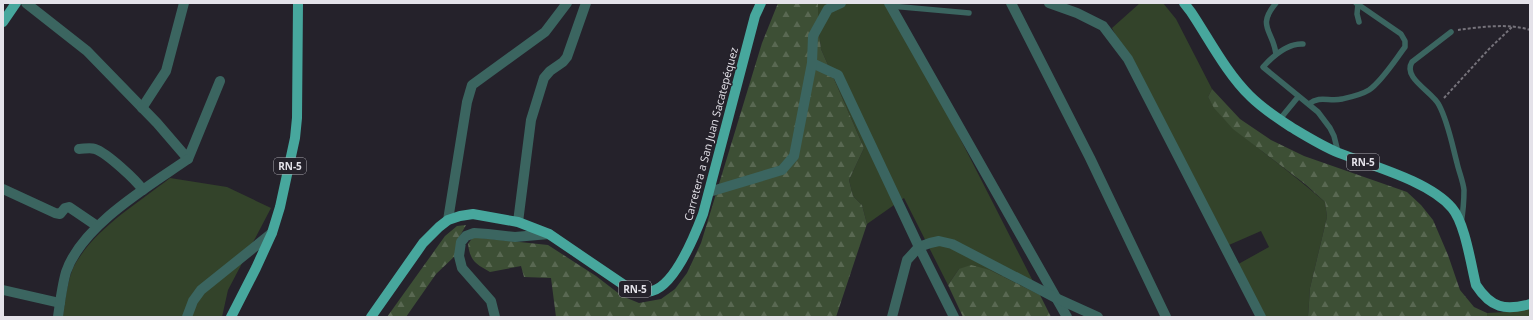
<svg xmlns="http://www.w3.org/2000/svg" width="1533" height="320" font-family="'Open Sans',sans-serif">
  <defs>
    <pattern id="forest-firs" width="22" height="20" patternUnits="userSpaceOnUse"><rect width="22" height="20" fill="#3d4f35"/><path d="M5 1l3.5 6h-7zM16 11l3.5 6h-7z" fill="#596852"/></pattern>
  </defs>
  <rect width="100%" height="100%" fill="#25222b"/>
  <g fill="#33432a">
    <polygon points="818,3 891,3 1040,295 990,270 959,269 948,285 904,198 867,224 862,205 853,196 849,180 864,148 821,49 818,24"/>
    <path d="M1140 3H1163L1176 19 1212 89 1208 97C1222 122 1245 137 1267 155 1287 170 1306 186 1325 202L1327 217 1310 288 1308 317H1260L1233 267 1269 247 1261 231 1222 248 1112 28Z"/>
    <path d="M170 178 227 187 271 208 228 290 222 317H63C65 301 68 274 77 261 99 226 138 203 170 178Z"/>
    <polygon points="1530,307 1530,317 1487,317 1487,313 1506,312"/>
  </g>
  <g fill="url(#forest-firs)">
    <path d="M778 3H818V24L821 49 864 148 849 180 853 196 862 205 867 224 836 317H556L551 278 524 277 521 266 490 272C476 264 470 261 468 244L473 237 548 245 596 276 622 296 639 303 661 299 675 289 687 273 701 243 762 43Z"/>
    <polygon points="1212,89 1240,119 1271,140 1304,156 1407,192 1421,205 1433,220 1448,255 1460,290 1474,307 1487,313 1487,317 1308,317 1310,288 1327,217 1325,202 1305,184 1233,129 1214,108 1208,97"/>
    <polygon points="466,225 456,243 456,255 436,274 406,317 387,317 445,236 457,226"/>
    <polygon points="971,265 990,270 1040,295 1051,317 963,317 948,285 959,269"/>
  </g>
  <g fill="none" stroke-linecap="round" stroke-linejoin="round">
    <g stroke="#76737b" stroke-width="2" stroke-dasharray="3 2" stroke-linecap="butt">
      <path d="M1458 30C1480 27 1509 23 1530 30"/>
      <polyline points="1444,98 1489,49 1512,27"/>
    </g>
    <g stroke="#3b6560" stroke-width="5.5">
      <path d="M1276 3C1256 27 1273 30 1276 54"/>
      <polyline points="1358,4 1357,14 1359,22"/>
      <polyline points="891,6 969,13"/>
      <path d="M1451 32 1412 62C1402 78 1433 92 1439 105 1448 122 1452 144 1457 163 1459 172 1463 181 1464 190 1464 202 1463 212 1461 224"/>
      <path d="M1303 44C1288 43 1273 56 1263 67L1318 112 1330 128 1334 136 1338 152"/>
      <path d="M1309 104C1320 95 1329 102 1342 99 1351 97 1361 95 1369 90 1382 81 1395 60 1405 47V41L1401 34 1356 3"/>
      <polyline points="1280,119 1298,97"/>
    </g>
    <g stroke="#3b6560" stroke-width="10">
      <polyline points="26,3 87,51 157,123 188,159 220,81"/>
      <polyline points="889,3 1067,317"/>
      <polyline points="1011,3 1090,158 1166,317"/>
      <polyline points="1049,3 1077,13 1103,26 1128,59 1261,317"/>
      <polyline points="812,63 838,75 919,247 954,317"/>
      <polyline points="142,108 166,71 184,3"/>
      <path d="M79 149C84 149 90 147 95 149 107 153 136 180 143 190"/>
      <polyline points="3,189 55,213 60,214 65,208 69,207 97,226"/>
      <polyline points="709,192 782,170 794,156 812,63 813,36 828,9 841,3"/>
      <polyline points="448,220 467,102 472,85 545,32 567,3"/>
      <polyline points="518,222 531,120 544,78 550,71 563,62 567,57 586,3"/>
      <polyline points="3,290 60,303"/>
      <path d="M58 317C60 302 62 286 66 272 82 225 149 186 188 159"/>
      <polyline points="187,317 193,301 201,290 272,233"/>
      <polyline points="495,317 491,301 462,268 459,256 461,242 466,236 474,233 488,234 515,237 549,234"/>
      <polyline points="892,317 907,260 919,247 930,243 939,241 952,244 1056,298 1098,317"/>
    </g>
    <g stroke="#47a79d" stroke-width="10">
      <path d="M1184 3 1191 12C1209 39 1227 74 1250 96 1262 108 1277 118 1291 127 1306 136 1322 146 1339 153 1372 166 1429 181 1452 208 1465 223 1471 265 1476 285 1491 308 1505 311 1530 304"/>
      <polyline points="3,22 16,3"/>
      <polyline points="231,317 256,268 272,233 280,207 295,138 297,118 298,3"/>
      <path d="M371 317 423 243 439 227 448 220 460 216 473 214 518 222 549 234 627 287C635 289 644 292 652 291 675 285 695 235 703 214L755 16 761 3"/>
    </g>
  </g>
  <g text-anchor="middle" stroke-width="3" stroke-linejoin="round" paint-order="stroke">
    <g fill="#25222b" stroke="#aba8b0" stroke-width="1">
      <rect x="1347" y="154" width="32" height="16" rx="3"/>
      <rect x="274" y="158" width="32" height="16" rx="3"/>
      <rect x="619" y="281" width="32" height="16" rx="3"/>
    </g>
    <g font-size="10" font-weight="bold" fill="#e4e2e9">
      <text x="1363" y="166">RN-5</text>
      <text x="290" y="170">RN-5</text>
      <text x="635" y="293">RN-5</text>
    </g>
    <g font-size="11" fill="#e4e2e9" stroke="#25222b">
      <text transform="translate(711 134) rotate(-75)" y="4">Carretera a San Juan Sacatepéquez</text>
    </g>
  </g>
  <rect width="1533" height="320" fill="none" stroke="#e4e2e9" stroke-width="8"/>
</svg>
